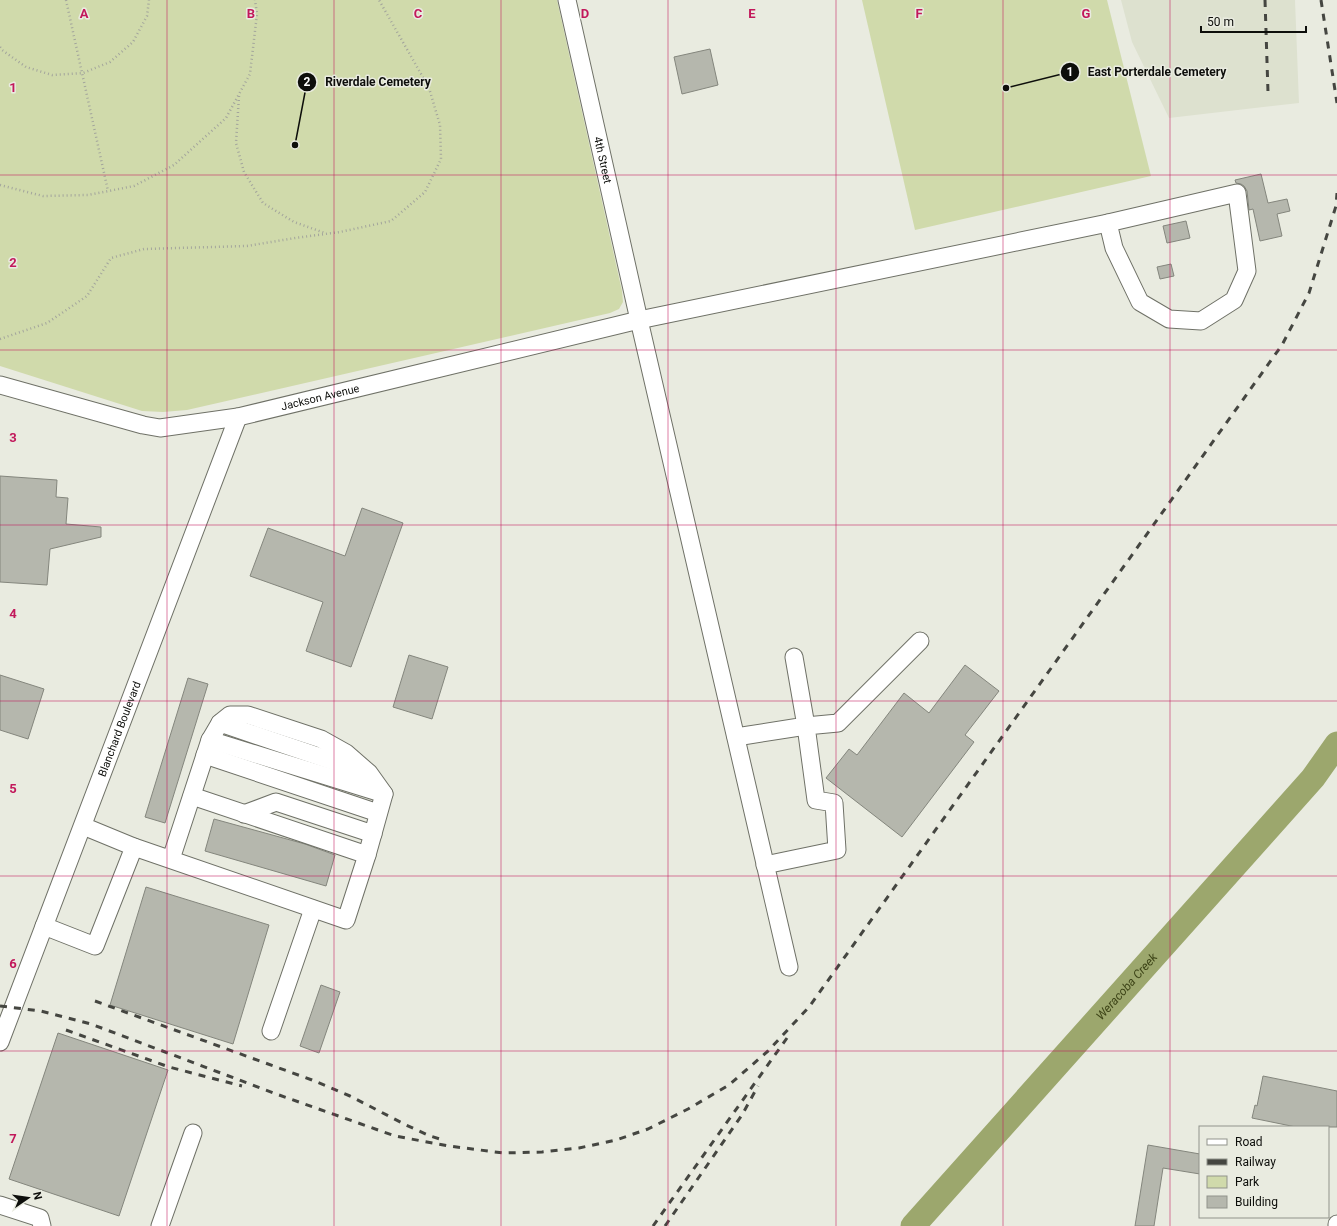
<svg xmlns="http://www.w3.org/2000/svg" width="1337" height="1226" font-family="Roboto,sans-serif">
  <rect width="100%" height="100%" fill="#e9ebe0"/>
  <polygon fill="#dde1cf" points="1121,0 1295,0 1299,103 1169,118 1132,42"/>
  <g fill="#d0daab">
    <polygon points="0,0 557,0 622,291 623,302 619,309 610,313 187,410 163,412 142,411 0,366"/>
    <polygon points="862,0 1107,0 1151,176 915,230"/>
  </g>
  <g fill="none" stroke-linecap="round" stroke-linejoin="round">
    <path stroke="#9ca76d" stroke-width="25" id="s1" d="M913 1226 1313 778 1337 744"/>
  </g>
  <g fill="#b5b7ad" stroke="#84867d">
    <polygon points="710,49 718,85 682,94 674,57"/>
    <polygon points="1261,174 1268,203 1287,199 1290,211 1277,214 1282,236 1260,241 1253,209 1249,210 1247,191 1244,186 1241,184 1236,183 1235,180"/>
    <polygon points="1186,221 1190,238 1167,243 1163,226"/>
    <polygon points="1171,264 1174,276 1160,279 1157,267"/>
    <polygon points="0,476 57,480 56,497 68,498 66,524 101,527 101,537 50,549 47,585 0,582"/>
    <polygon points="362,508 403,523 351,667 306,651 323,602 250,576 268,528 345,556"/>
    <polygon points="409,655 448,667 432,719 393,707"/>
    <polygon points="965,665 999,691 965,735 974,742 902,837 826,778 849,749 857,755 904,693 929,713"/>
    <polygon points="0,675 44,689 28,739 0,730"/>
    <polygon points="188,678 208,684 165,823 145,817"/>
    <polygon points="214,819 305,844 335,855 326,886 205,851"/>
    <polygon points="146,887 269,925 233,1044 110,1005"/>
    <polygon points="321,985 340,992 319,1053 300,1046"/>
    <polygon points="58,1033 168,1070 119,1216 9,1179"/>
    <polygon points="1263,1076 1337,1091 1337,1127 1296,1127 1252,1118 1255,1105 1257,1106"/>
    <polygon points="1148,1145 1200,1154 1200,1174 1163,1168 1154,1226 1135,1226"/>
  </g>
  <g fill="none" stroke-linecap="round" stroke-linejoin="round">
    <g stroke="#6f7167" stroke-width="19">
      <g id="minor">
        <path id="s2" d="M567 0 639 320 789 967"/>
        <polygon points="1237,193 1247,271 1234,300 1201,321 1169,319 1140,302 1114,248 1108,223"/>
        <path id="s3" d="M0 385 143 425 160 428 238 417 639 320 1108 223"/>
        <polyline points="220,723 362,771"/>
        <polyline points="736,737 806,726 794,657"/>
        <polyline points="210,740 384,794"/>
        <polyline points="205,755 378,813"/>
        <polyline points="192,796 367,855"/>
        <polyline points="244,814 276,802 373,834"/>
        <polyline points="134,847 346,920 367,855 384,794 369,773 346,753 321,739 248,715 230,715 220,723 210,740 171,859"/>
        <polyline points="765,865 837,850 834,803 816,800 806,726 838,723 920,641"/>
        <polyline points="44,926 95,946 134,847 83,826"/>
        <polyline points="271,1031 313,909"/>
        <path id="s4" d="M0 1042 238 417"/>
        <polyline points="0,1205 40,1218 42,1226"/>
        <polyline points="160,1226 193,1133"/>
        <polyline points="1337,1226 1337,1224"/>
      </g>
    </g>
    <g stroke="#a3a59c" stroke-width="2.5" stroke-dasharray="1 3" stroke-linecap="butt">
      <polyline points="66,0 108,191"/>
      <polyline points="0,47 2,50 26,67 52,75 83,73 110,62 133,42 147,16 149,0"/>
      <polyline points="239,96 236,143 244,172 263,203 294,222 325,233"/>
      <polyline points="0,185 43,196 88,195 134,186 174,165 226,118 250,74 257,14 255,0"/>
      <polyline points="0,339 47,323 87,296 111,258 144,249 247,246 295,238 340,232 391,221 425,192 441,159 440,125 429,88 379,0"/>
    </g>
    <use href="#minor" stroke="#fff" stroke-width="17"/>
    <g stroke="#454641" stroke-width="3" stroke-dasharray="7 7" stroke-linecap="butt">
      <polyline points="1265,0 1268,92"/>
      <polyline points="1321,0 1337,103"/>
      <polyline points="95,1001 312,1080 350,1096 406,1125 430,1136 440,1139"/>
      <polyline points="0,1006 41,1011 91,1024 279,1095 395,1136 449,1146 503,1153 542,1152 579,1148 616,1140 648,1129 688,1109 729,1085 768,1051 809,1007 1282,345 1309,293 1336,206 1337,193"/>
      <polyline points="66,1030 169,1067 242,1086"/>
      <polyline points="653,1226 787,1038"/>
      <polyline points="665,1226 742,1115 758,1086"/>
    </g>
  </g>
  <path fill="none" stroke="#c2185b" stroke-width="1" stroke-opacity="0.55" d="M167 0V1226M334 0V1226M501 0V1226M668 0V1226M836 0V1226M1003 0V1226M1170 0V1226M0 175H1337M0 350H1337M0 525H1337M0 701H1337M0 876H1337M0 1051H1337"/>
  <g text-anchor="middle" stroke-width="3" stroke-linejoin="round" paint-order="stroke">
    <g font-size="11" fill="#0d0e0b" stroke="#e9ebe0">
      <text dy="4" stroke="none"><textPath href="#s2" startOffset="164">4th Street</textPath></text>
      <text dy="4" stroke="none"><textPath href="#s3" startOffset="329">Jackson Avenue</textPath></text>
      <text dy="4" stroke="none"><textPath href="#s4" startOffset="335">Blanchard Boulevard</textPath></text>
    </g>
    <g font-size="12" font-style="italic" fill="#3d4417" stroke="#e9ebe0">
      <text dy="4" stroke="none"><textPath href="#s1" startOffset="321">Weracoba Creek</textPath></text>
    </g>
  </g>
  <g font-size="13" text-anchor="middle" font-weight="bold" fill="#c2185b" stroke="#e9ebe0" stroke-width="3" stroke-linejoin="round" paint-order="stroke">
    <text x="84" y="18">A</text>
    <text x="251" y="18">B</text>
    <text x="418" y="18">C</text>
    <text x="585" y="18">D</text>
    <text x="752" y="18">E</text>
    <text x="919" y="18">F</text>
    <text x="1086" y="18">G</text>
    <text x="13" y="92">1</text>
    <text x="13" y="267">2</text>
    <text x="13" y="442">3</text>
    <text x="13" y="618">4</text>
    <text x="13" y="793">5</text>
    <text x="13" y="968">6</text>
    <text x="13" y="1143">7</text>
  </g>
  <path fill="none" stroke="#0d0e0b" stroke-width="1.5" d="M1006 88L1070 72M295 145L307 82"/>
  <g fill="#0d0e0b" stroke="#e9ebe0" stroke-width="1.5">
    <circle cx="1006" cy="88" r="4"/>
    <circle cx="295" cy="145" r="4"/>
    <circle cx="1070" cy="72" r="10"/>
    <circle cx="307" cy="82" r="10"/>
  </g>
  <g font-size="12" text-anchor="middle" font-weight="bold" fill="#fff">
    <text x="1070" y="76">1</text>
    <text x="307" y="86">2</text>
  </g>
  <g font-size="12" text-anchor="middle" font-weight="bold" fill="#0d0e0b" stroke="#e9ebe0" stroke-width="3" stroke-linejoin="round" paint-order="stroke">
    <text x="1157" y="76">East Porterdale Cemetery</text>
    <text x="378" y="86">Riverdale Cemetery</text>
  </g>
  <rect x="1199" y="1126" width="130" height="92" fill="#e9ebe0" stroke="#91938b"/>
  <rect x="1207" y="1139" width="20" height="6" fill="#ffffff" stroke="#91938b"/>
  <text x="1235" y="1146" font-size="12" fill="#0d0e0b">Road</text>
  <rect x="1207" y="1159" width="20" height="6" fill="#454641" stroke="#91938b"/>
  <text x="1235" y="1166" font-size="12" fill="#0d0e0b">Railway</text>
  <rect x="1207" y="1176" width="20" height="12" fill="#d0daab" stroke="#91938b"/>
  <text x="1235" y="1186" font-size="12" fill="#0d0e0b">Park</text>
  <rect x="1207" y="1196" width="20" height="12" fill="#b5b7ad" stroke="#91938b"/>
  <text x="1235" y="1206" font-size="12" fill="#0d0e0b">Building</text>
  <g transform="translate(28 1198) rotate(77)" stroke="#e9ebe0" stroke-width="3" paint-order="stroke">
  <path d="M0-3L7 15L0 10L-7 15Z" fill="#0d0e0b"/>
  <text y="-6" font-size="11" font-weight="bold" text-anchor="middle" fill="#0d0e0b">N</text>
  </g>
  <path d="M1201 26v6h105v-6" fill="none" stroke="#0d0e0b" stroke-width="2"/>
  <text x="1207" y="26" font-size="12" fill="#0d0e0b" stroke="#e9ebe0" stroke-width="3" paint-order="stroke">50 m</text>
</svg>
